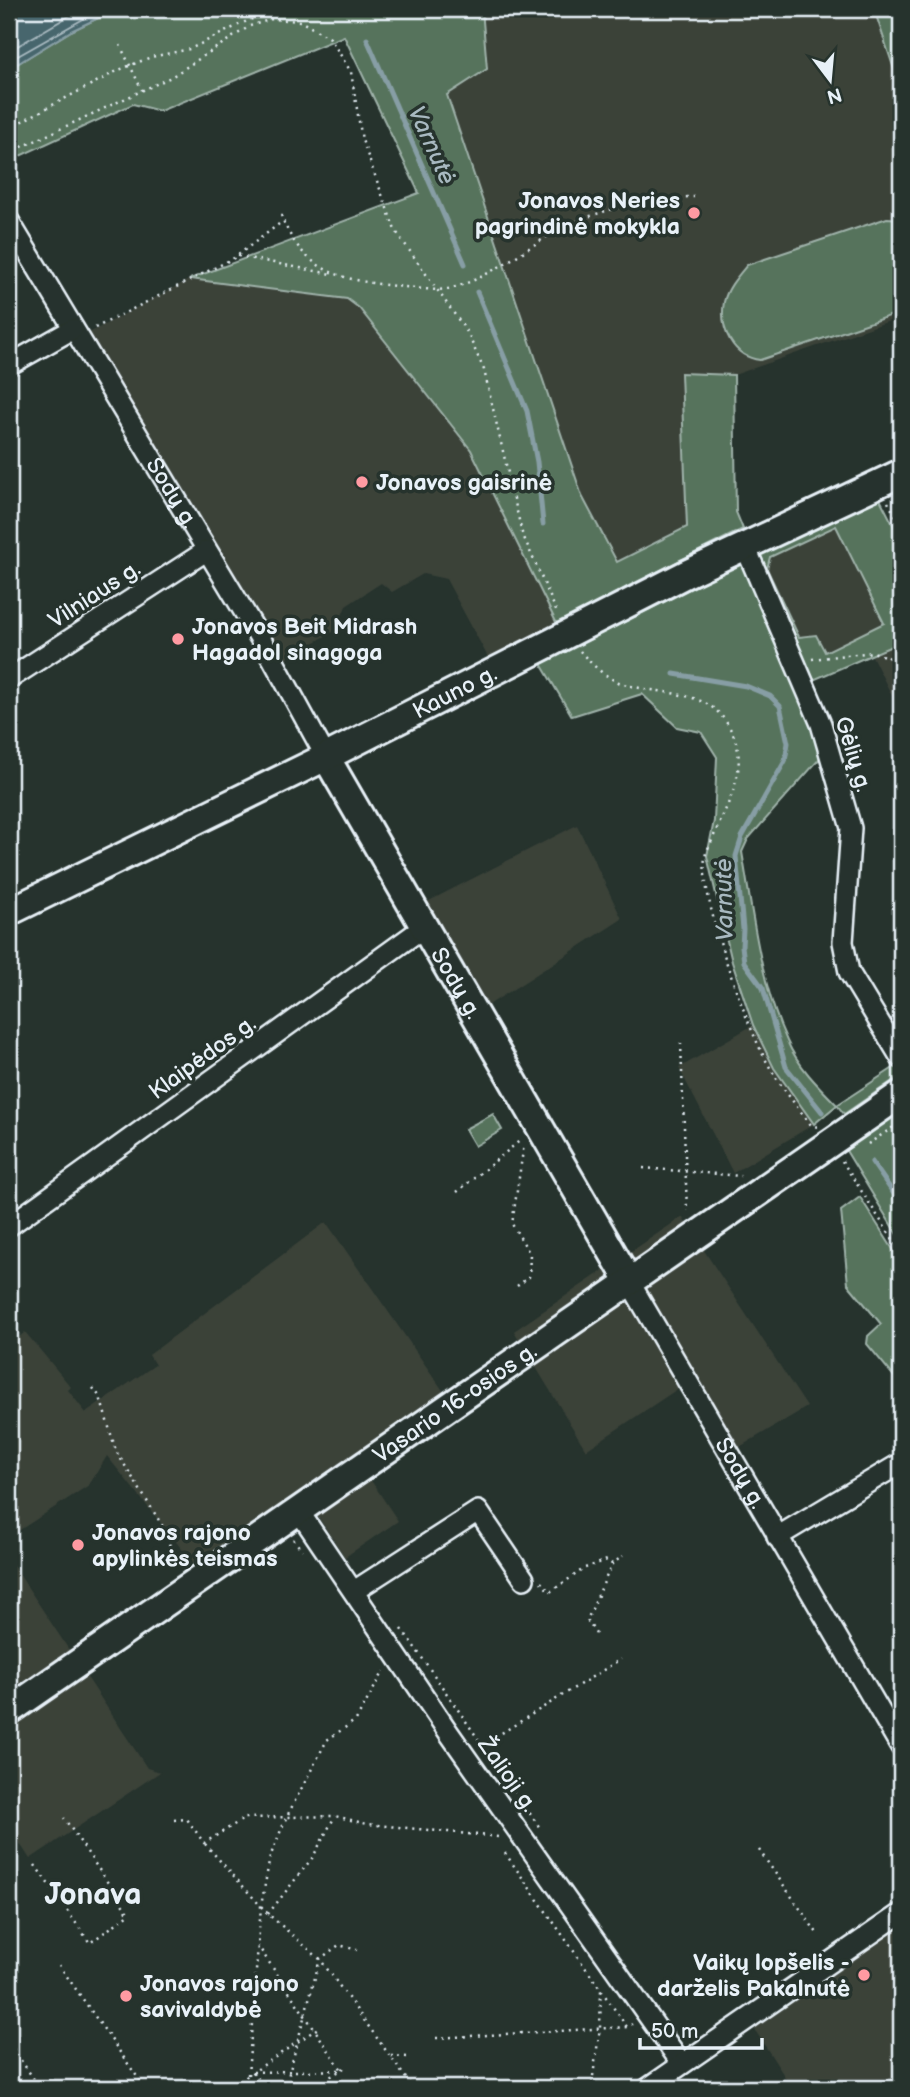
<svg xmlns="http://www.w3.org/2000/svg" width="910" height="2097" font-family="'Balsamiq Sans',sans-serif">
  <rect width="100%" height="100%" fill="#26332d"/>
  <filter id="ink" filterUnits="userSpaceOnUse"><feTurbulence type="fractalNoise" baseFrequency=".0143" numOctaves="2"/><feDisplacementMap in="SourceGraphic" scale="14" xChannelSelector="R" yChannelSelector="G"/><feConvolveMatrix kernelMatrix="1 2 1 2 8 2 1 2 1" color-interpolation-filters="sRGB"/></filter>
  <g filter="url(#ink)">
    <g fill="#3b4239">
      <polygon points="482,9 874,9 901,90 901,317 734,375 681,373 687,527 616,562 582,496 447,94 487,69"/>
      <polygon points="190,279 347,299 359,308 471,450 558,626 490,661 446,579 423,574 392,592 381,583 346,606 336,630 284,660 87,334"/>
      <polygon points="836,526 885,624 825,653 816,635 799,637 767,569 770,557"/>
      <polygon points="901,642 901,714 872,656"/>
      <polygon points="577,825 622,919 481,1010 425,903"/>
      <polygon points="753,1025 774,1068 814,1124 733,1173 679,1068"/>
      <polygon points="682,1217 807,1407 721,1458 679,1388 586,1450 514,1331"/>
      <polygon points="326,1222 444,1392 354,1455 398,1521 345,1557 301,1491 193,1563 107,1456 89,1485 9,1537 9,1346 25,1332 71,1387 68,1390 86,1413 155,1365 149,1355"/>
      <polygon points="9,1559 147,1768 160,1772 30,1859 9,1827"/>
      <polygon points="901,1924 901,2088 792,2088 753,2027"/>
    </g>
    <g fill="#56735b" stroke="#9fb2aa" stroke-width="2" fill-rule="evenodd">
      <polygon points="117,9 482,9 487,69 447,95 582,496 617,562 687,527 681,373 734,375 736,512 743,529 629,586 558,626 471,450 359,308 347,299 190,279 419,193 344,36 160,111 133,104 9,161 9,69 71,31"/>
      <polygon points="874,9 901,9 901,90"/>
      <path d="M887 218 901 219V312L760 360C733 357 719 329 724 302 727 288 738 276 747 265Z"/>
      <path d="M880 499 901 540V642L799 686 822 756 748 839 742 852C753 915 760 983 787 1041 798 1066 818 1086 837 1105L901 1063V1075L844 1114 837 1105 814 1124 774 1068 753 1025 732 962 707 856 714 821 717 757 701 732 677 727 642 694 572 716 541 664 727 570ZM836 526 884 623 825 652 816 635 799 637 767 569 770 557Z"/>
      <polygon points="901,1111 901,1241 845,1149"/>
      <polygon points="493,1114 502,1130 475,1146 465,1129"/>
      <polygon points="860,1197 901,1262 901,1385 867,1344 868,1336 881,1324 848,1284 841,1211"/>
    </g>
    <polygon fill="#47666d" stroke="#879ea5" stroke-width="2" points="9,9 117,9 71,31 9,69"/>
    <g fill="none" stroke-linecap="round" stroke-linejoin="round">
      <g stroke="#a8b9c0" stroke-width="2">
        <polyline points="9,51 81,9"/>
        <polyline points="9,61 101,9"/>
      </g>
      <g stroke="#879ea5" stroke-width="5">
        <polyline points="367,39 465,264"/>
        <polyline points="477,292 527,411 537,462 543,524"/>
        <polyline points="674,674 746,686 770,696 780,706 788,743 785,761 742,837 736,856 743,929 742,946 744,962 763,988 786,1067 822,1112"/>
        <polyline points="872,1162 901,1204"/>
      </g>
      <g stroke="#e8f1f8" stroke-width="24">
        <g id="minor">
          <path id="s1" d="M9 221 272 658 326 757"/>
          <polyline points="9,365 73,329"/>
          <polyline points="745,546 821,724 851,828 843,942 849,972 901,1058"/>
          <polyline points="9,679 206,551"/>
          <polyline points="9,1226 424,927"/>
          <path id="s2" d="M629 1281 901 1747"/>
          <polyline points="298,1510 449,1733 682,2064"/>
          <polyline points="777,1537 901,1463"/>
          <polyline points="354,1591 478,1511 524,1579"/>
          <polyline points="648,2088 901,1913"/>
        </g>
      </g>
      <g stroke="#e8f1f8" stroke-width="32">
        <g id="secondary">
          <path id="s3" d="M326 757 629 1281"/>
          <path id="s4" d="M9 912 326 757 686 574 901 473"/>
          <path id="s5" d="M9 1711 901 1094"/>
        </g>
      </g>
      <g stroke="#e8f1f8" stroke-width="2.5" stroke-dasharray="2 5" stroke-linecap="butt">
        <polyline points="120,45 142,90"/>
        <polyline points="9,128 119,70 151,57 190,49 249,20 292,9"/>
        <polyline points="9,153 171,77 250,26 272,19 300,21 330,38 351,72 362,140 395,230 467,332 484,370 522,533 558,615"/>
        <path d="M281 215C303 275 347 281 405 287 420 288 437 292 452 288 493 277 528 245 565 227 599 209 656 197 694 197"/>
        <polyline points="238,256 331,274"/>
        <polyline points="95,328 234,258 283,221"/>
        <polyline points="888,502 901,526"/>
        <path d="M580 651C590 663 606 678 621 683 654 695 701 688 724 719 755 761 730 797 713 838 711 843 706 851 705 857 699 897 747 1028 768 1064 780 1086 796 1105 811 1125L818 1127"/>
        <polyline points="812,659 873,652 901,662"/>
        <polyline points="681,1043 687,1211"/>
        <polyline points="868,1144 901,1122"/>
        <polyline points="842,1161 901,1252"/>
        <polyline points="643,1168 741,1176"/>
        <polyline points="457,1192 522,1139"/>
        <polyline points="517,1286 529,1277 530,1254 512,1224 524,1144"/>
        <polyline points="93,1388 100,1397 116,1451 165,1530 177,1570"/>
        <polyline points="293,1539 302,1550"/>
        <polyline points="541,1582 550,1592 585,1568 607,1560 612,1564"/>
        <polyline points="402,1629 540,1828"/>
        <polyline points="596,1634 587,1620 612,1564 623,1556"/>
        <polyline points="484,1744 621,1659"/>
        <polyline points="174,1820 187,1819 204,1843 245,1818 335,1816 367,1824 499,1837"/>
        <polyline points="205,1844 268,1914 320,1959 413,2088"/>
        <polyline points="759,1850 817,1933"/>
        <polyline points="505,1853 627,2027"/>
        <polyline points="35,1865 90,1943 129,1914 64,1818"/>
        <polyline points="268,1914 313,1857 335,1816"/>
        <polyline points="59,1965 145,2088"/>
        <polyline points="436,2038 627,2027 632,2024"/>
        <polyline points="9,2043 40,2088"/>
        <polyline points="391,2056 408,2057"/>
        <polyline points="253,2072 342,2070 258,1946"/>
        <polyline points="253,2072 265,2088"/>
        <polyline points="248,2075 261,1906 270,1857 286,1818 327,1740 356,1720 384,1671"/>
        <polyline points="592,2083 600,2028 601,1990"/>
        <polyline points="249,2088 243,2079 318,2028"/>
        <polyline points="285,2088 320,1959 339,1945 357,1950"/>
        <polyline points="313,2088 344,2068"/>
      </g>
      <use href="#minor" stroke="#26332d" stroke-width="19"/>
      <use href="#secondary" stroke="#26332d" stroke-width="26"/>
    </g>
  </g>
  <g fill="#ff9aa2" stroke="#26332d" stroke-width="2.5">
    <circle cx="694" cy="213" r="7"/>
    <circle cx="362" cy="482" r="7"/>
    <circle cx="178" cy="639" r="7"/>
    <circle cx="78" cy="1545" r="7"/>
    <circle cx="864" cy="1975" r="7"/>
    <circle cx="126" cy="1996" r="7"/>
  </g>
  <g text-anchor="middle" stroke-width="7" stroke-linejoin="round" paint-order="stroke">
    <g font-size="23" font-weight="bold" fill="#e8f1f8" stroke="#26332d" text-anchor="start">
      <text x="680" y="208" text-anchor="end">Jonavos Neries<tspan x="680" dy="26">pagrindinė mokykla</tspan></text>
      <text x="376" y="490">Jonavos gaisrinė</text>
      <text x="192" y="634">Jonavos Beit Midrash<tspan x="192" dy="26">Hagadol sinagoga</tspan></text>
      <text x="92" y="1540">Jonavos rajono<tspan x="92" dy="26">apylinkės teismas</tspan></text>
      <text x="850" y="1970" text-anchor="end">Vaikų lopšelis -<tspan x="850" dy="26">darželis Pakalnutė</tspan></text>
      <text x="140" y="1991">Jonavos rajono<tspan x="140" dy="26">savivaldybė</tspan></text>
    </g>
    <g font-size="23" fill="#e8f1f8" stroke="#26332d">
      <text dy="8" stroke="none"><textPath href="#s1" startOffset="317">Sodų g.</textPath></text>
      <text transform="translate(94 594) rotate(-33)" y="8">Vilniaus g.</text>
      <text dy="8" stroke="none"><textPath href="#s4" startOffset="497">Kauno g.</textPath></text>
      <text transform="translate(854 754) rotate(73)" y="8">Gėlių g.</text>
      <text dy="8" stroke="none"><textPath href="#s3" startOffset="261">Sodų g.</textPath></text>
      <text transform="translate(202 1057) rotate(-36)" y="8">Klaipėdos g.</text>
      <text dy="8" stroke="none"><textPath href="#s5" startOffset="542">Vasario 16-osios g.</textPath></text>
      <text dy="8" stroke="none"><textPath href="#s2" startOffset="222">Sodų g.</textPath></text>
      <text transform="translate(508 1774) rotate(55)" y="8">Žalioji g.</text>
    </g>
    <g font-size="24" font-style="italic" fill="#a8b9c0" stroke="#26332d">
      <text transform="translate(432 145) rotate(66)" y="8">Varnutė</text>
      <text transform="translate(724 900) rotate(-91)" y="8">Varnutė</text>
    </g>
    <g font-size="30" font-weight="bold" fill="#e8f1f8" stroke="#26332d">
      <text x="93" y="1904">Jonava</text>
    </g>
  </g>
  <rect width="910" height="2097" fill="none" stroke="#26332d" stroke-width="35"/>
  <rect x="18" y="18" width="875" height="2062" fill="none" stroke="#e8f1f8" stroke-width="2.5" filter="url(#ink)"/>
  <g transform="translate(830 80) rotate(164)" stroke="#26332d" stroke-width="5" paint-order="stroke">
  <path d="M0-5L12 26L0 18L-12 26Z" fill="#e8f1f8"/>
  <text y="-10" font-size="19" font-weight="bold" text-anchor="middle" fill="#e8f1f8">N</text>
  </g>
  <path d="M640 2038v10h122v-10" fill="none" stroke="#e8f1f8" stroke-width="3.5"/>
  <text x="651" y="2038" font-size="21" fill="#e8f1f8" stroke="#26332d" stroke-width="5" paint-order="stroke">50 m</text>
</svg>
